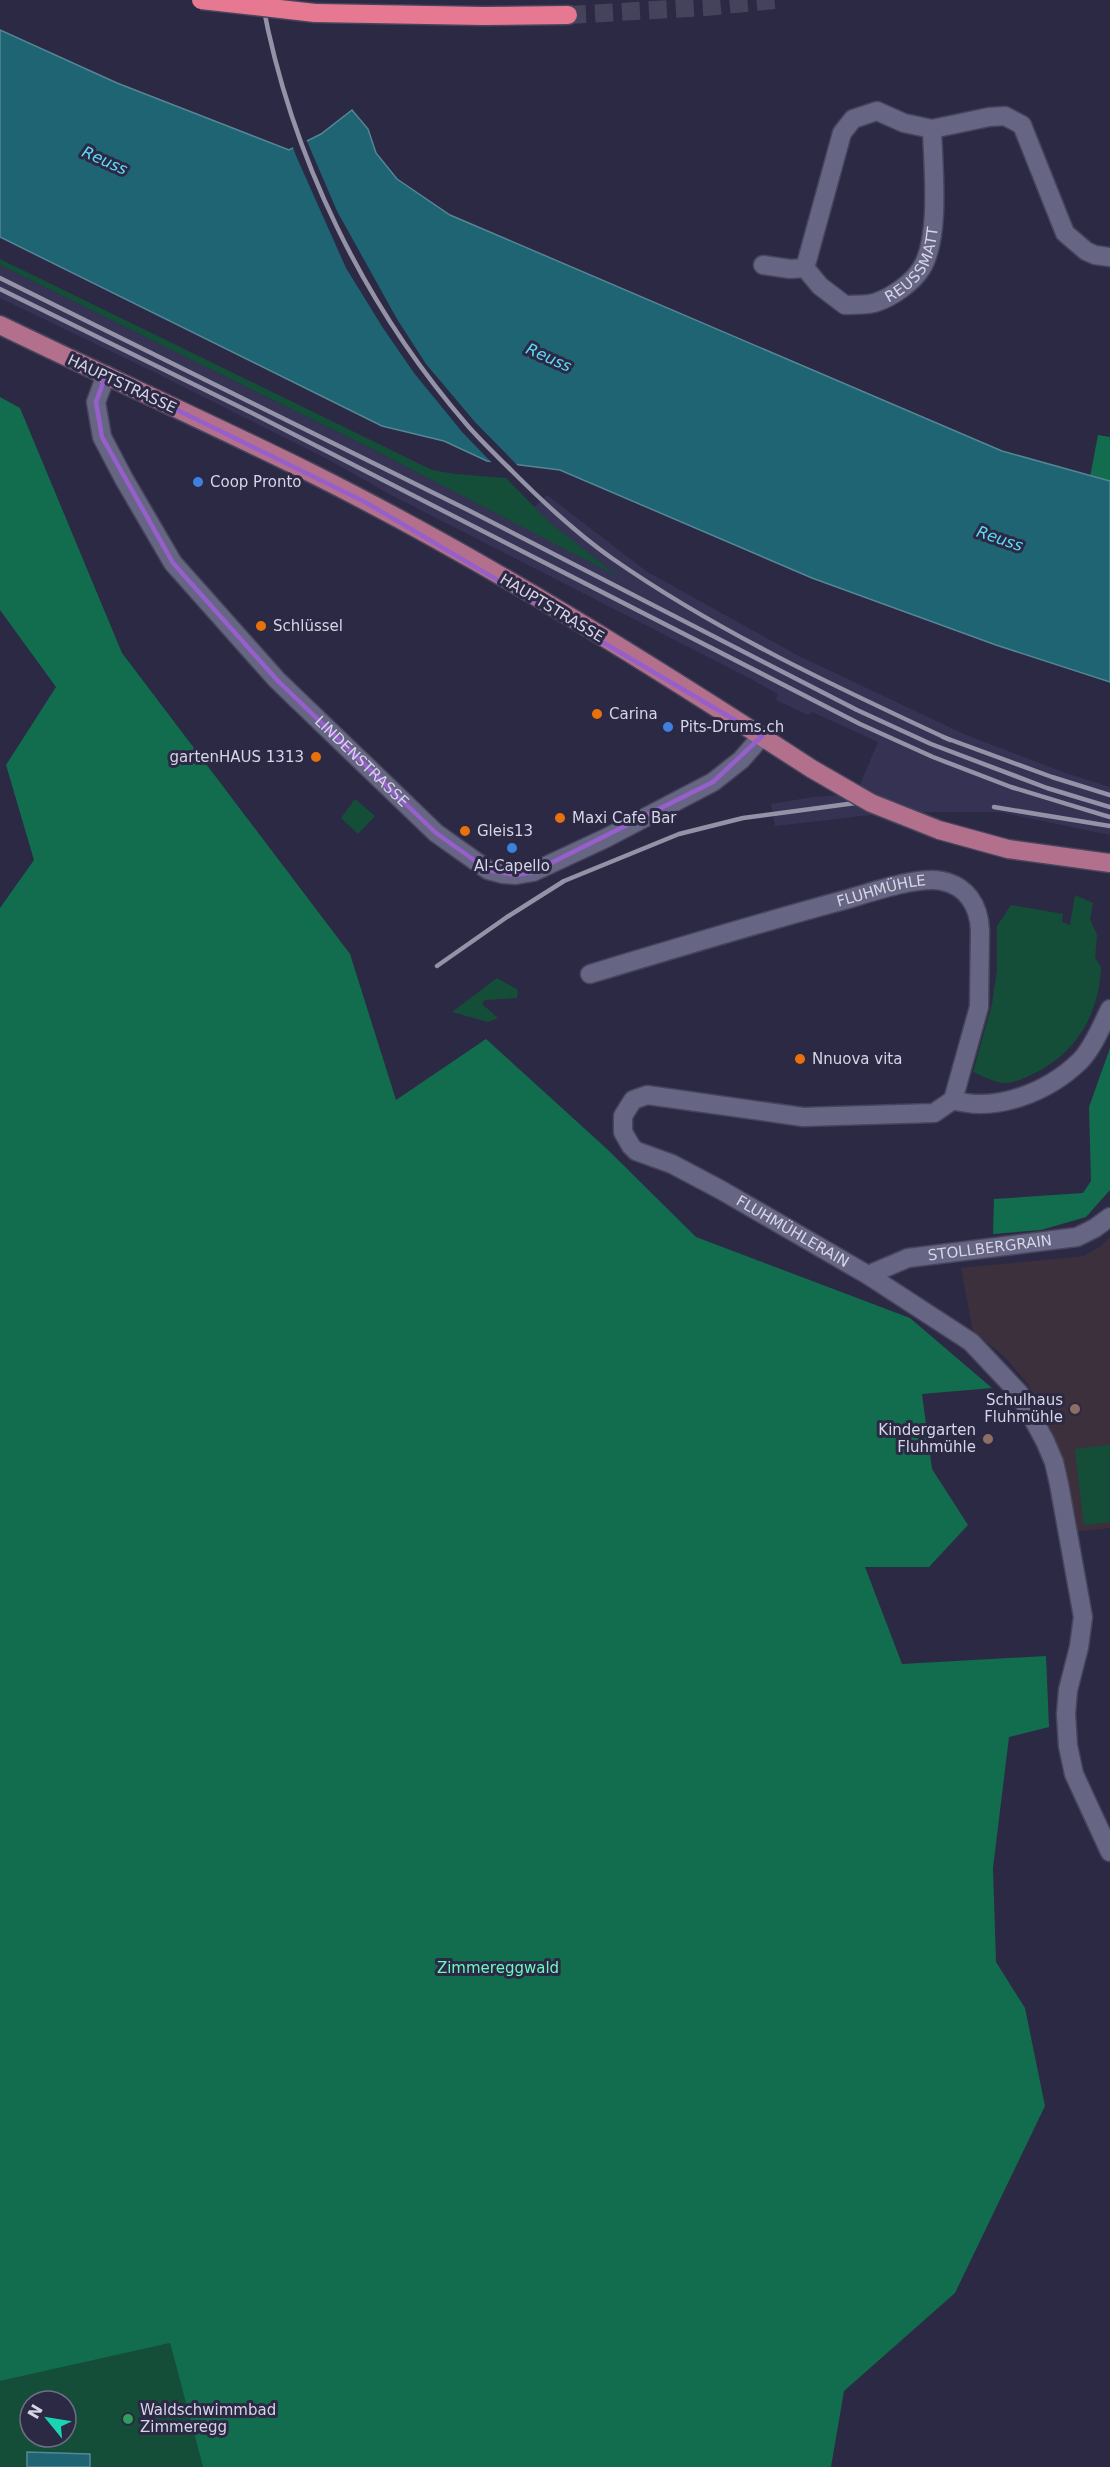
<svg xmlns="http://www.w3.org/2000/svg" width="1110" height="2467" font-family="'DejaVu Sans',sans-serif">
  <rect width="100%" height="100%" fill="#2c2944"/>
  <polygon fill="#353254" points="0,265 376,451 616,575 549,522 534,507 547,495 646,571 799,656 966,735 1063,772 1110,787 1110,835 999,812 897,812 775,826 771,804 813,797 856,794 878,742 812,712 808,715 776,700 778,694 749,678 391,495 329,460 158,374 0,298"/>
  <polygon fill="#3d303d" points="1110,1237 1110,1528 1075,1532 1065,1462 1053,1434 1028,1384 1006,1358 973,1331 961,1268 1084,1256 1101,1246"/>
  <g fill="#154e38" fill-rule="evenodd">
    <polygon points="0,259 432,470 455,474 506,478 549,522 619,577 376,451 0,265"/>
    <polygon points="355,799 375,816 358,834 341,818"/>
    <path d="M1075 895 1093 903 1090 919 1097 935 1095 958 1101 967C1099 1014 1077 1052 1035 1073 1027 1077 1013 1084 1004 1083 994 1082 982 1076 973 1072L992 1004 997 970V926L1011 905 1063 914 1062 922 1070 925Z"/>
    <polygon points="497,978 518,990 517,998 485,1000 482,1004 498,1018 488,1022 452,1012"/>
    <polygon points="1110,1445 1110,1522 1084,1525 1075,1449"/>
    <path d="M170 2343 203 2467H0V2381ZM30 2401H66V2437H30Z"/>
  </g>
  <g fill="#126d4e">
    <polygon points="0,397 20,408 122,653 350,954 396,1100 486,1039 607,1149 696,1237 910,1318 992,1388 922,1394 932,1469 968,1525 929,1567 865,1567 902,1664 1046,1656 1049,1727 1009,1737 993,1868 996,1962 1025,2008 1045,2106 955,2293 844,2391 831,2467 203,2467 170,2343 0,2381 0,908 34,860 6,765 56,687 0,610"/>
    <polygon points="1098,435 1110,437 1110,481 1090,477"/>
    <polygon points="1110,1048 1110,1190 1086,1217 1041,1230 993,1234 994,1199 1083,1193 1091,1181 1089,1107"/>
  </g>
  <g fill="#1e6473" stroke="#558696" stroke-width="1.5">
    <polygon points="0,30 117,83 289,150 321,134 352,110 368,129 376,153 397,179 450,215 1002,451 1110,481 1110,682 996,645 812,578 560,470 487,461 444,441 382,426 0,237"/>
    <polygon points="27,2452 90,2454 90,2467 27,2467"/>
  </g>
  <polygon fill="#2c2944" points="306,139 337,211 397,319 426,364 475,422 520,468 494,465 463,433 414,373 383,328 346,268 297,158 292,145"/>
  <g fill="none" stroke-linecap="round" stroke-linejoin="round">
    <polyline stroke="#45435c" stroke-width="18" stroke-dasharray="18 9" stroke-linecap="butt" points="568,15 706,7 775,0"/>
    <g stroke="#47445b" stroke-width="21">
      <g id="street">
        <polyline points="763,265 790,269 805,268 842,133 853,119 877,111 904,123 932,129 989,117 1005,116 1022,125 1065,233 1086,251 1095,255 1110,257"/>
        <path id="s1" d="M805 268 820 286 845 305C855 304 868 306 877 302 892 297 912 283 921 269 941 238 933 166 932 129"/>
        <path id="s2" d="M106 375 96 402 102 437 124 479 173 563 277 680 436 833 488 870 503 874 516 875 533 872 606 838 713 782 741 760 762 736"/>
        <path id="s3" d="M590 974C676 948 762 922 848 899 872 892 918 876 942 881 967 886 979 906 980 930L979 1007 953 1100"/>
        <path id="s4" d="M953 1100 934 1113 803 1117 647 1095 633 1100 623 1116V1132L631 1146 636 1151 672 1164 721 1190 868 1275 971 1342 1019 1393 1045 1441 1054 1462 1059 1484 1083 1617 1079 1647 1068 1690 1066 1714 1068 1746 1074 1774 1110 1852"/>
        <path d="M953 1100C996 1113 1048 1092 1080 1061 1093 1048 1102 1025 1110 1009"/>
        <path id="s5" d="M868 1275 908 1258 1077 1237 1095 1228 1110 1217"/>
      </g>
    </g>
    <g stroke="#47445b" stroke-width="21">
      <g id="primary">
        <path d="M0 325C103 375 208 422 311 473 485 560 650 664 812 769"/>
        <polyline points="939,830 1008,849 1110,863"/>
      </g>
    </g>
    <g stroke="#47445b" stroke-width="21">
      <polyline id="highway" points="315,13 483,16 568,15"/>
    </g>
    <use href="#street" stroke="#676584" stroke-width="18"/>
    <use href="#primary" stroke="#b3708c" stroke-width="18"/>
    <use href="#highway" stroke="#e67892" stroke-width="18"/>
    <g stroke="#9392a7" stroke-width="4.5">
      <path d="M262 0C291 157 364 306 468 426 482 442 498 457 513 472 544 503 577 534 613 559 718 632 834 686 950 740"/>
      <polyline points="0,278 468,510 857,710 931,744 1047,788 1110,807"/>
      <polyline points="0,289 250,412 860,724 933,757 1011,787 1110,817"/>
      <polyline points="943,737 1052,777 1110,795"/>
      <polyline points="994,807 1110,826"/>
      <polyline points="437,966 507,917 564,881 679,834 743,818 863,802"/>
    </g>
    <g stroke="#47445b" stroke-width="21" stroke-linecap="butt">
      <polyline id="primary-bridge" points="812,769 871,803 939,830"/>
    </g>
    <g stroke="#47445b" stroke-width="21" stroke-linecap="butt">
      <polyline id="highway-bridge" points="201,0 315,13"/>
    </g>
    <use href="#primary-bridge" stroke="#b3708c" stroke-width="18"/>
    <use href="#highway-bridge" stroke="#e67892" stroke-width="18"/>
  </g>
  <path fill="none" stroke="#965fcb" stroke-width="4.5" stroke-linejoin="round" d="M106 375 365 502 762 736 713 782 533 872 516 875 488 870 436 833 277 680 173 563 102 437 96 402Z"/>
  <g fill="#3f7fe0" stroke="#2c2944" stroke-width="2">
    <circle cx="198" cy="482" r="6"/>
    <circle cx="668" cy="727" r="6"/>
    <circle cx="512" cy="848" r="6"/>
  </g>
  <g fill="#e8710a" stroke="#2c2944" stroke-width="2">
    <circle cx="261" cy="626" r="6"/>
    <circle cx="597" cy="714" r="6"/>
    <circle cx="316" cy="757" r="6"/>
    <circle cx="560" cy="818" r="6"/>
    <circle cx="465" cy="831" r="6"/>
    <circle cx="800" cy="1059" r="6"/>
  </g>
  <g fill="#8d6e63" stroke="#2c2944" stroke-width="2">
    <circle cx="1075" cy="1409" r="6"/>
    <circle cx="988" cy="1439" r="6"/>
  </g>
  <circle fill="#2e9e5b" stroke="#2c2944" stroke-width="2" cx="128" cy="2419" r="6"/>
  <g text-anchor="middle" stroke-width="6" stroke-linejoin="round" paint-order="stroke">
    <g font-size="15" fill="#d5d5e7" stroke="#2c2944">
      <text dy="5" stroke="none"><textPath href="#s1" startOffset="142">REUSSMATT</textPath></text>
      <text transform="translate(122 384) rotate(25)" y="5">HAUPTSTRASSE</text>
      <text transform="translate(552 608) rotate(31)" y="5">HAUPTSTRASSE</text>
      <text dy="5" stroke="none"><textPath href="#s2" startOffset="483">LINDENSTRASSE</textPath></text>
      <text dy="5" stroke="none"><textPath href="#s3" startOffset="303">FLUHMÜHLE</textPath></text>
      <text dy="5" stroke="none"><textPath href="#s4" startOffset="561">FLUHMÜHLERAIN</textPath></text>
      <text dy="5" stroke="none"><textPath href="#s5" startOffset="126">STOLLBERGRAIN</textPath></text>
    </g>
    <g font-size="15" fill="#d5d5e7" stroke="#2c2944" text-anchor="start">
      <text x="210" y="487">Coop Pronto</text>
      <text x="273" y="631">Schlüssel</text>
      <text x="609" y="719">Carina</text>
      <text x="680" y="732">Pits-Drums.ch</text>
      <text x="304" y="762" text-anchor="end">gartenHAUS 1313</text>
      <text x="572" y="823">Maxi Cafe Bar</text>
      <text x="477" y="836">Gleis13</text>
      <text x="512" y="871" text-anchor="middle">Al-Capello</text>
      <text x="812" y="1064">Nnuova vita</text>
      <text x="1063" y="1405" text-anchor="end">Schulhaus<tspan x="1063" dy="17">Fluhmühle</tspan></text>
      <text x="976" y="1435" text-anchor="end">Kindergarten<tspan x="976" dy="17">Fluhmühle</tspan></text>
      <text x="140" y="2415">Waldschwimmbad<tspan x="140" dy="17">Zimmeregg</tspan></text>
    </g>
    <g font-size="15" fill="#6bfbc2" stroke="#2c2944">
      <text x="498" y="1973">Zimmereggwald</text>
    </g>
    <g font-size="16" font-style="italic" fill="#5adcf9" stroke="#2c2944">
      <text transform="translate(105 160) rotate(24)" y="6">Reuss</text>
      <text transform="translate(549 357) rotate(24)" y="6">Reuss</text>
      <text transform="translate(1000 538) rotate(19)" y="6">Reuss</text>
    </g>
  </g>
  <g transform="translate(48 2419) rotate(300)"><circle r="28" fill="#2c2944" stroke="#706e85" stroke-width="1.5"/>
  <path d="M0-4.5L10 22L0 15L-10 22Z" fill="#1ad5b2"/>
  <text y="-9" font-size="16" font-weight="bold" text-anchor="middle" fill="#d5d5e7">N</text>
  </g>
</svg>
